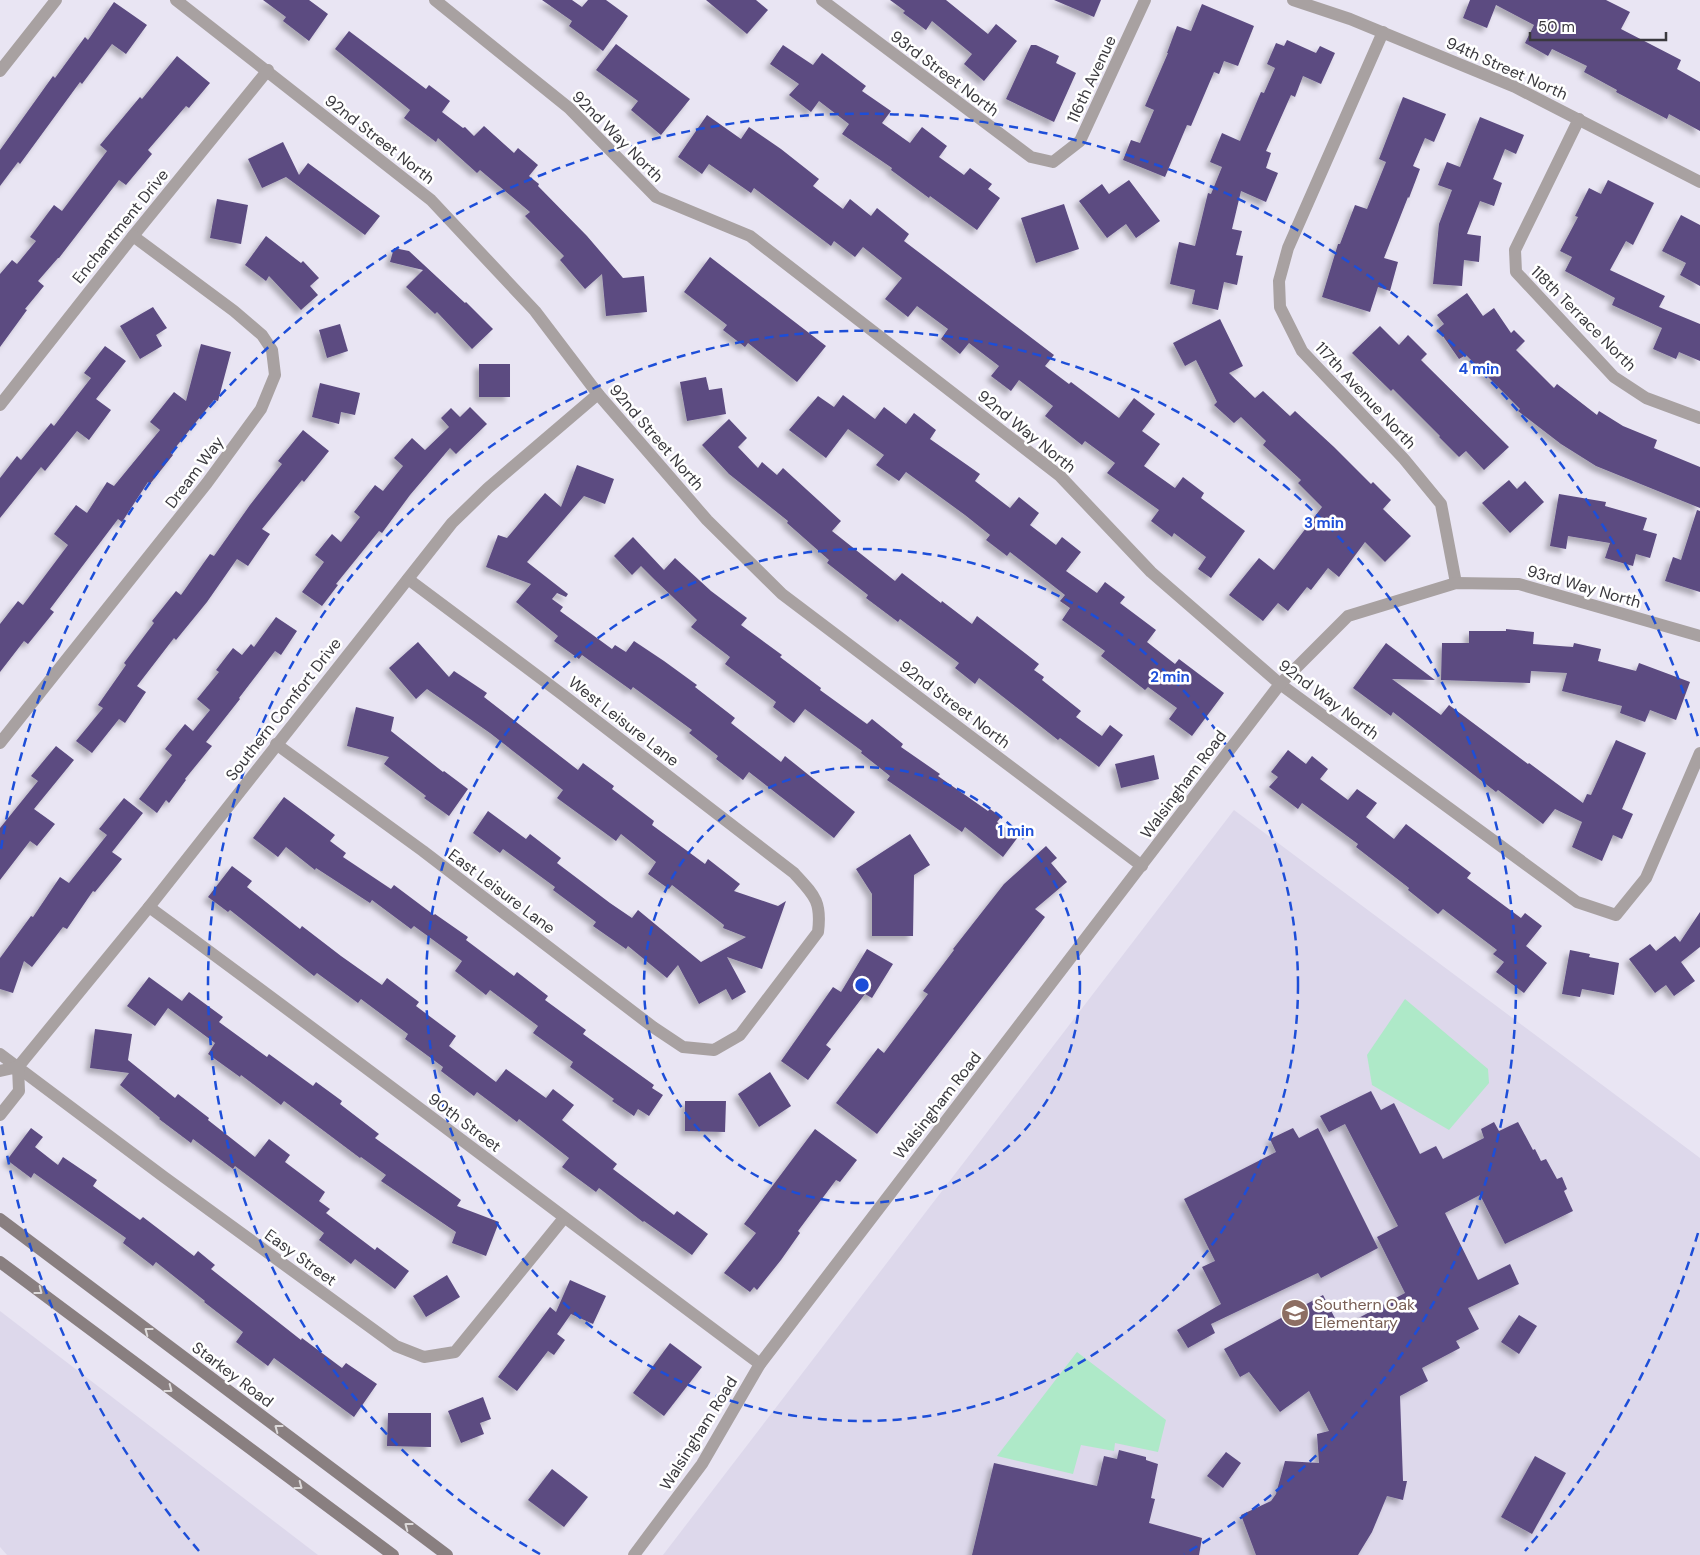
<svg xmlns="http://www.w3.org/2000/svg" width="1700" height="1555" font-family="'DM Sans',sans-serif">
  <defs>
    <filter id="shadow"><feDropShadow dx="-4.5" dy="4.5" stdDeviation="2.5" flood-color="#0004"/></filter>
  </defs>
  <rect width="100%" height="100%" fill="#e9e5f3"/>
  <g fill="#ddd8eb">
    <polygon points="1234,810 1700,1158 1700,1555 663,1555"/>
    <polygon points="0,1311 318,1555 7,1555 0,1547"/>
  </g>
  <g fill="#aee9c8">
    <polygon points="1405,999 1488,1069 1489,1083 1449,1130 1372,1085 1367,1055"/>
    <polygon points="1077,1352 1166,1420 1158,1452 1115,1443 1114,1451 1081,1445 1073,1474 997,1456"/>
  </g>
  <g fill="#5c4b81" filter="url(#shadow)">
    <polygon points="263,0 309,0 328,14 309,41 283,21 286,17"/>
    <polygon points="542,0 572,0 582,7 588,0 606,0 628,16 603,51 569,26 572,21"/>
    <polygon points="706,0 756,0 768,10 747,34"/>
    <polygon points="890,0 946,0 988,34 996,24 1017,41 984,81 964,64 972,54 932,21 926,30 903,13 905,11"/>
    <polygon points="1054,0 1101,0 1094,17"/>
    <polygon points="1470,0 1606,0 1630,12 1621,29 1681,60 1677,69 1700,82 1700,131 1669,114 1667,119 1616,92 1617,90 1584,72 1587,66 1552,49 1548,56 1525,43 1534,25 1496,5 1487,28 1463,18"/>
    <polygon points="114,2 147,25 126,54 112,44 82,84 80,82 20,164 18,162 0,186 0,150 53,76 55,78 85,37 88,40"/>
    <polygon points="1202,4 1254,26 1238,66 1224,61 1219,74 1214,72 1191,126 1187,125 1165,177 1123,160 1131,140 1140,143 1154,110 1145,106 1168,53 1167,53 1177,26 1191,31"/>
    <polygon points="349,31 426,89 429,85 450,101 442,112 463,128 465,127 474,136 484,126 514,153 518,148 538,165 529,176 539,184 538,186 587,236 623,278 644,276 647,312 606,316 602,274 585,289 560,260 564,256 525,216 530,212 480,170 477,173 438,138 436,142 404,118 410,110 335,49"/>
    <polygon points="1287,40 1316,53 1320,46 1335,53 1321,84 1303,76 1295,97 1291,95 1266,151 1271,153 1266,168 1278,173 1266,202 1241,191 1232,229 1242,231 1236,255 1243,256 1237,285 1224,282 1218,310 1192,304 1195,290 1170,284 1179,242 1195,246 1208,193 1211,194 1222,167 1210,162 1222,133 1240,141 1261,92 1264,93 1275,68 1267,64 1276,43 1284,46"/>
    <polygon points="616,44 690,99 661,135 631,110 638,101 596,70"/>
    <polygon points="783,45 813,65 822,53 866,86 862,91 891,111 882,123 910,143 922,127 947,146 939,157 964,175 970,168 992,184 988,189 1000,198 977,230 930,196 929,198 891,170 892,168 842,134 849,124 819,101 811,112 789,95 799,84 770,64"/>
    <polygon points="1031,45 1036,45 1059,56 1056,63 1076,73 1054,122 1006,99"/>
    <polygon points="177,56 210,83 189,108 186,106 148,150 152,154 126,185 119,180 59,258 58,258 38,281 44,286 25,309 27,310 0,347 0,274 12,260 17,264 36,241 30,237 54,205 62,211 107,151 100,145 140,97 142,99"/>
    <polygon points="1403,97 1446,114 1434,142 1425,138 1413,166 1420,169 1409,198 1408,197 1384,258 1398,262 1390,291 1378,287 1370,312 1322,297 1338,244 1340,244 1355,205 1367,209 1386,162 1379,159"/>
    <polygon points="707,115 741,139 749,127 781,149 819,179 813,186 843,209 850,199 871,216 877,208 909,234 904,241 1054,355 1045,366 1069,384 1071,382 1119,418 1134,398 1155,414 1142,431 1160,444 1144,466 1175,488 1183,477 1204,493 1201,498 1245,531 1211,578 1198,569 1206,557 1174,533 1172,537 1151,521 1159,510 1107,473 1115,463 1085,441 1082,445 1045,416 1053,406 1019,380 1011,391 991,376 999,366 969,343 960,354 941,339 948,329 917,306 908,317 885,299 902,278 863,247 855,257 834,241 831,246 754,188 751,193 709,164 702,174 678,157"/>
    <polygon points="1480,117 1524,135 1516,154 1505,149 1493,179 1502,183 1494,206 1480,201 1467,234 1481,236 1479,262 1464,260 1462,286 1433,284 1439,224 1452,190 1438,185 1447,162 1460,167"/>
    <polygon points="283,142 299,175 308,163 380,216 365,235 286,177 262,188 248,159"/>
    <polygon points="1129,180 1160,221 1136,238 1126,224 1107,238 1079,201 1102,184 1109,194"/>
    <polygon points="1608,180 1654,203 1633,245 1626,241 1610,270 1665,296 1659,307 1700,324 1700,361 1679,352 1676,359 1653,349 1662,328 1612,305 1615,298 1565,271 1572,257 1560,251 1578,217 1575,216 1589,188 1601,194"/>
    <polygon points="217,199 248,205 241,244 210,238"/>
    <polygon points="1064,204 1079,249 1036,263 1021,218"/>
    <polygon points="1681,215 1700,225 1700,286 1680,275 1686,263 1662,251"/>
    <polygon points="266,236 301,263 303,261 319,278 310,286 318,295 301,310 269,276 266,281 245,265"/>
    <polygon points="394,248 409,251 465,303 466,302 493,329 472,349 437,312 435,314 406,287 423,270 390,262"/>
    <polygon points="710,257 826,346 797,382 748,343 745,347 723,330 727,325 684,292"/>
    <polygon points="1467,293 1483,316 1494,308 1511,333 1514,330 1525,341 1516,350 1554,388 1557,384 1597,415 1599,411 1623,426 1657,440 1654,448 1700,467 1700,508 1596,466 1561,444 1518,411 1520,409 1466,355 1459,359 1438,329 1444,324 1437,315"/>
    <polygon points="153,307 167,328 156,335 162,346 140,359 120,326"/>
    <polygon points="1220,319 1243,366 1229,373 1255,398 1263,391 1290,416 1295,411 1334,447 1371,484 1373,482 1391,500 1383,509 1411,536 1385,562 1365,542 1339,577 1328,568 1311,590 1307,587 1288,611 1278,603 1263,621 1229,595 1259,558 1274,570 1322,507 1298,483 1301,480 1263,445 1266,441 1241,417 1234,423 1214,405 1217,402 1196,360 1185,366 1173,343"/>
    <polygon points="340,324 348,351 327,358 319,330"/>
    <polygon points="1380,326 1399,345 1408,335 1427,354 1421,360 1509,447 1484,470 1466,451 1459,457 1439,437 1440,436 1393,389 1391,391 1352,353"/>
    <polygon points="201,344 231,352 218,401 214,400 171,453 173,455 150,484 148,482 122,522 118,519 50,609 54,612 28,644 24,641 0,672 0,624 18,601 23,605 68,545 54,534 76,505 87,513 107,482 114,486 160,430 150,422 174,392 186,401"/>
    <polygon points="105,346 126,361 96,399 111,410 89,440 77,431 45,471 41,467 0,518 0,478 17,456 21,460 51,423 54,426 91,378 84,373"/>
    <rect x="479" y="364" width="31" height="33"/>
    <polygon points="706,377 709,390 722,388 726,414 687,421 680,382"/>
    <polygon points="320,383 360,393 355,415 341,412 339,424 312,417"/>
    <polygon points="843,395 875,419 884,407 906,424 914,413 936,430 930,439 980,474 975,481 1010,508 1019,497 1039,513 1030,525 1056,545 1062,537 1081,552 1066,571 1097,593 1105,582 1125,597 1120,603 1156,630 1147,642 1175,664 1179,659 1224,693 1192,736 1169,719 1177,708 1148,687 1145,690 1101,656 1105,651 1062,620 1070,608 1060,601 1065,595 1010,552 1007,556 986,540 990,535 965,515 906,472 899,481 876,465 884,455 848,429 826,458 789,430 818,396 834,407"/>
    <polygon points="470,407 487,424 456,454 450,448 410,495 382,533 379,531 336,584 338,585 322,606 302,592 324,562 315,555 332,534 341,542 360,517 354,512 375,485 383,491 403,466 394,458 412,438 425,450 449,427 441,418 451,408 460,417"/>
    <polygon points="729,419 747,438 738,447 758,468 762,462 777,475 783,468 841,521 832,531 895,581 902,573 941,603 942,601 972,624 977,616 1039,664 1034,670 1044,677 1042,680 1081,711 1076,717 1102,736 1110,725 1123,735 1099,767 1060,738 1058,740 979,678 975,684 955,668 959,663 900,619 898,622 866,598 868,595 827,563 829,560 787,523 788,521 729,474 702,445"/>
    <polygon points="303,430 329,451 304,482 302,480 262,529 270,534 248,566 237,559 207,602 176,640 174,638 137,686 146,692 125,723 119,719 92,753 76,741 103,708 98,705 126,665 124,663 154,623 152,621 176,591 181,595 210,554 214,556 250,505 282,464 278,461"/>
    <polygon points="577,465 614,479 605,504 584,496 527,562 568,594 566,597 557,593 552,599 563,607 560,611 612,649 615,645 626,652 634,641 664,661 697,685 695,687 735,718 731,723 781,762 785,756 855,812 834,838 749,772 743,780 716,759 718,756 689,733 692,730 633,687 631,690 582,655 579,659 554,641 558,636 516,602 531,584 486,567 498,535 507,538 545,493 561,507"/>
    <polygon points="1509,480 1517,489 1525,481 1544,502 1510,533 1482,503"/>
    <polygon points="1559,494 1606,502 1605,506 1647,518 1643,530 1657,534 1650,558 1636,554 1633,566 1605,558 1610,543 1568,536 1566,549 1550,546"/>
    <polygon points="1697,510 1700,511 1700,592 1665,581 1673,557 1681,560"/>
    <polygon points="633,537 664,570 675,558 711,591 747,618 741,625 782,655 780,657 821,688 820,690 867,724 872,719 903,744 901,747 940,774 938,776 988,811 990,809 1001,817 997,822 1018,837 1003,857 965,827 962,832 887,780 890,776 861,753 862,751 805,709 794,723 773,707 776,702 725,664 730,657 691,627 697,620 655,580 641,566 632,575 614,556"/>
    <polygon points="276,617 297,631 281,655 275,651 239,698 240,699 206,742 212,746 185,779 186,780 169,803 166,800 157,813 139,799 172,755 165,749 185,724 193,731 210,710 197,699 219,672 216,670 233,648 242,655 251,644 254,647"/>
    <polygon points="1506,629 1534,632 1533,644 1573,647 1574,643 1601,649 1598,661 1636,671 1639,663 1690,682 1676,720 1650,710 1645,722 1620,713 1622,706 1562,691 1567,673 1531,671 1530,683 1441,680 1442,643 1469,643 1469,631 1506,631"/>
    <polygon points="418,642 449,677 454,671 487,693 484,697 578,770 583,763 614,786 612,789 654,821 652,825 705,864 708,859 740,884 734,891 778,906 786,901 762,969 727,957 746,992 732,1000 726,989 699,1004 678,965 667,978 628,946 626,949 593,926 596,922 553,890 555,887 503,849 500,853 473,833 488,811 526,839 530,834 561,858 557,863 610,903 632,918 638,910 701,962 746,937 723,928 724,925 672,885 669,889 648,874 656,862 621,834 616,841 557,798 563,790 490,733 427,689 416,699 389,668"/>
    <polygon points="1386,643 1435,680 1392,679 1441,715 1449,705 1528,764 1529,763 1583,803 1587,794 1591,795 1616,740 1646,753 1622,809 1633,814 1622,839 1613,835 1602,861 1572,847 1582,822 1555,809 1543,824 1498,790 1496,792 1393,712 1391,716 1353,688"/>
    <polygon points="356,707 394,717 391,731 443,772 444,771 468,789 449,816 424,798 426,796 384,764 389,757 347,746"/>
    <polygon points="56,746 74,760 34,809 55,824 37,846 30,841 0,880 0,828 38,781 31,776"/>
    <polygon points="1288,750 1306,764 1312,756 1328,769 1320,779 1348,800 1357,789 1377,803 1366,817 1394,839 1406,824 1471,873 1467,878 1521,918 1525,913 1542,926 1526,946 1547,963 1524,993 1496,972 1504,962 1493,954 1497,950 1443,909 1438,914 1408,890 1409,888 1356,847 1358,844 1302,803 1298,809 1269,787 1278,777 1271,772"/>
    <polygon points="1154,755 1159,779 1121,788 1115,764"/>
    <polygon points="284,797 335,835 330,841 346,853 343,857 391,889 394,885 434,915 435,914 468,937 466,940 514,976 517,972 548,996 545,1000 586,1030 583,1034 654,1085 652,1088 663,1095 649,1116 638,1109 634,1116 612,1101 614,1099 570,1067 573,1062 533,1033 538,1026 490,990 486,995 455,971 462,961 414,926 411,929 372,900 370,903 316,868 315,870 286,847 278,857 253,838"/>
    <polygon points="124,798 143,813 112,852 122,859 95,892 93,891 67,929 63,927 32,967 24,961 13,993 0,989 0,958 31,916 33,917 60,877 69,883 107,835 99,829"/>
    <polygon points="910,834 930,865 914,875 913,936 872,936 872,894 856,869"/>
    <polygon points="1046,846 1057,858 1051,863 1067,882 1035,909 1045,917 877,1134 836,1103 878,1048 884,1053 928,994 923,991 954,950 953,949 1004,884"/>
    <polygon points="232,866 252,881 247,887 300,929 302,926 341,956 382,985 387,978 419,1002 416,1006 456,1036 449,1046 496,1082 506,1069 546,1098 553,1089 574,1105 562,1120 617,1164 613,1169 674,1215 677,1211 708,1234 692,1255 644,1221 643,1222 599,1188 596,1192 562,1167 569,1158 519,1119 517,1122 477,1092 474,1096 441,1071 443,1067 405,1039 408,1034 361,999 358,1003 317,973 314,976 230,910 228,912 208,897"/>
    <polygon points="1700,912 1700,947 1681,962 1695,981 1674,996 1666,985 1655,993 1629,959 1650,944 1656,951 1675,936 1680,942"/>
    <polygon points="867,949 893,964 872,998 865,994 826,1045 831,1049 808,1080 781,1061 833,987 841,992"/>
    <polygon points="1570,950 1590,954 1589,957 1619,963 1614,995 1582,989 1580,997 1562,994"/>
    <polygon points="149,977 182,1001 189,992 223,1017 219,1022 267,1057 269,1054 313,1086 316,1082 342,1101 340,1104 379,1134 375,1138 461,1200 457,1206 499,1222 486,1256 452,1243 456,1232 381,1181 386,1175 361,1157 360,1158 284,1101 281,1105 241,1075 240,1077 208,1054 215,1043 168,1008 155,1026 127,1006"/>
    <polygon points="95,1029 132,1034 128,1060 175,1098 178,1094 209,1118 208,1120 255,1157 269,1139 290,1155 285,1162 325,1192 319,1201 330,1209 326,1213 375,1250 377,1247 409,1271 395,1289 355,1259 351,1264 319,1240 324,1233 235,1166 233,1169 193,1139 191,1143 159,1119 160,1118 120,1085 129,1073 90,1068"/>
    <polygon points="770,1072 791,1106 759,1127 738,1094"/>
    <polygon points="1371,1091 1381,1110 1394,1103 1420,1154 1436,1146 1443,1159 1484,1138 1481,1129 1494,1122 1499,1131 1518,1122 1533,1150 1535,1149 1541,1161 1546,1159 1557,1179 1562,1177 1567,1189 1564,1191 1573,1211 1505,1244 1480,1195 1445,1213 1478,1280 1510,1264 1519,1284 1468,1308 1479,1329 1456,1341 1460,1348 1422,1368 1428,1381 1400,1396 1403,1481 1407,1481 1403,1500 1387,1496 1372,1532 1358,1555 1256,1555 1241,1515 1271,1501 1276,1494 1285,1461 1319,1463 1317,1434 1329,1431 1309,1391 1280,1412 1249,1372 1240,1377 1224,1349 1323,1295 1340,1328 1405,1293 1377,1237 1398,1226 1345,1124 1329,1132 1320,1116"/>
    <polygon points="685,1101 726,1101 725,1132 685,1131"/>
    <polygon points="31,1128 43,1137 35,1147 58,1165 63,1157 97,1180 93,1186 140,1220 143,1217 194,1256 198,1251 215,1265 211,1269 301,1340 302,1338 342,1368 346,1363 377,1384 354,1417 274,1358 268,1366 236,1342 243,1332 204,1302 205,1301 156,1262 153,1266 123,1243 126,1238 34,1173 31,1178 7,1160"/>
    <polygon points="1293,1128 1299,1138 1318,1128 1378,1248 1321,1278 1318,1273 1211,1324 1215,1333 1188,1348 1177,1330 1221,1304 1202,1267 1215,1261 1184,1199 1276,1152 1270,1139"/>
    <polygon points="815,1129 857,1160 840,1182 836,1180 798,1231 800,1233 781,1260 757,1290 754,1287 750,1292 724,1273 756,1233 744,1224"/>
    <polygon points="447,1275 460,1297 426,1317 413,1296"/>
    <polygon points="570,1280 606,1296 593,1324 571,1314 557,1334 565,1340 554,1355 548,1351 517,1391 498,1377 550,1307 556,1312"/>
    <polygon points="1519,1315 1537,1326 1519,1354 1501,1342"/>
    <polygon points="670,1343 702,1367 664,1416 633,1393"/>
    <polygon points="483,1397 491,1419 480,1423 484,1434 461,1443 448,1411"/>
    <polygon points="388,1413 431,1413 431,1447 387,1446"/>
    <polygon points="1119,1450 1146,1457 1146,1460 1158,1464 1151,1498 1155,1499 1149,1523 1202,1538 1199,1555 972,1555 994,1463 1097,1486 1104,1456 1117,1459"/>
    <polygon points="1226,1452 1241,1463 1223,1488 1207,1476"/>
    <polygon points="1535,1456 1566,1473 1532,1534 1501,1517"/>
    <polygon points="552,1469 588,1497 564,1527 528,1500"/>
  </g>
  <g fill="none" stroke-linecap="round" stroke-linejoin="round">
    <g stroke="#a8a1a1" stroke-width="12">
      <polyline points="176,0 431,200 535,311 598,394 707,520 782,594 1142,866"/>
      <polyline points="435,0 569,108 656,197 750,236 1060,476 1151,572 1280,684 1577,902 1616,915 1646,878 1700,753"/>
      <polyline points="822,0 1031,157 1053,162 1080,141 1145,0"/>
      <polyline points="1293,0 1350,19 1515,87 1700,182"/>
      <polyline points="1383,32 1288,248 1279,281 1280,307 1302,351 1404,459 1441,504 1456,583"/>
      <polyline points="0,71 56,0"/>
      <polyline points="1579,119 1515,250 1516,272 1614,377 1646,398 1700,418"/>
      <polyline points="0,405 133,236 268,70"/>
      <polyline points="0,743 207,483 261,409 275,375 272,350 262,335 234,311 133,236"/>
      <path d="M276 744 423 851 653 1027 683 1047 714 1050 740 1035 818 932C822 901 814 895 794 873L563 695 408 579"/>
      <path d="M149 907C354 1057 556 1212 760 1364"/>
      <polyline points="0,1054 164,1177 396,1346 424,1357 455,1352 564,1218"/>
      <polyline points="18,1067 149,907 452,523 488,488 598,394"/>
      <polyline points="0,1071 18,1067 19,1091 0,1115"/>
      <polyline points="634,1555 702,1464 760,1364 1280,684 1348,616 1456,583 1519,584 1700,636"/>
    </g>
    <g stroke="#897f80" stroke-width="12">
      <polyline points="0,1219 447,1555"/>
      <polyline points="0,1262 393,1555"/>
    </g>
  </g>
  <defs><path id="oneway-chevron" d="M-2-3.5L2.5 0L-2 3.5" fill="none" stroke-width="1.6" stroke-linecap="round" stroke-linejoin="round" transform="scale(1.25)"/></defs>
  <g stroke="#dcd9d9">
    <use href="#oneway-chevron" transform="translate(39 1291) rotate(37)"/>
    <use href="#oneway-chevron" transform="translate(148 1331) rotate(-143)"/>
    <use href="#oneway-chevron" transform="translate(169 1389) rotate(37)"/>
    <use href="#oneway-chevron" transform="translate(278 1428) rotate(-143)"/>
    <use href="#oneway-chevron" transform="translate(299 1486) rotate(37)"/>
    <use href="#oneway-chevron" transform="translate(408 1526) rotate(-143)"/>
  </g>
  <g fill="none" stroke="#1d4ed8" stroke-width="2.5" stroke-dasharray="9 6">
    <circle cx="862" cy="985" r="218"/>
    <circle cx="862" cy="985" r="436"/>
    <path d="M540 1554A654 654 0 1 1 1184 1554"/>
    <path d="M1698 1233A872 872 0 0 1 1525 1551M199 1551A872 872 0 0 1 1 1121M1 849A872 872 0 0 1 1698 737"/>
  </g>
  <defs>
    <g id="school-disc" transform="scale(1.4375)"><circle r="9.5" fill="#8d6e63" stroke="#fff"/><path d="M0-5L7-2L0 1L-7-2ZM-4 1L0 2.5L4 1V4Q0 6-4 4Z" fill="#fff"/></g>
  </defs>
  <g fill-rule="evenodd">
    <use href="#school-disc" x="1295" y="1313"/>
  </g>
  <g text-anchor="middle" stroke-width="5" stroke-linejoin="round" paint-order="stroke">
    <g font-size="16" fill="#3a393e" stroke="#fff">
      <text transform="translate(1507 68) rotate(24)" y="6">94th Street North</text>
      <text transform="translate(945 73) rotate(37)" y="6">93rd Street North</text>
      <text transform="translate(1091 79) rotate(-65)" y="6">116th Avenue</text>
      <text transform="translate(618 136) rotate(45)" y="6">92nd Way North</text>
      <text transform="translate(380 139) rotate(38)" y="6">92nd Street North</text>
      <text transform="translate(120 226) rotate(-51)" y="6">Enchantment Drive</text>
      <text transform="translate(1584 318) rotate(45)" y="6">118th Terrace North</text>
      <text transform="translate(1366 395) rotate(47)" y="6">117th Avenue North</text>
      <text transform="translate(1027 431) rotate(39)" y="6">92nd Way North</text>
      <text transform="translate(657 437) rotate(49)" y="6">92nd Street North</text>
      <text transform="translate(194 472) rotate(-53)" y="6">Dream Way</text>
      <text transform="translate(1584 586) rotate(16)" y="6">93rd Way North</text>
      <text transform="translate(1329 699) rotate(37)" y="6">92nd Way North</text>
      <text transform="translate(955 704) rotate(37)" y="6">92nd Street North</text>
      <text transform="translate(283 709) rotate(-52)" y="6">Southern Comfort Drive</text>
      <text transform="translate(624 721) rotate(38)" y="6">West Leisure Lane</text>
      <text transform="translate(1183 784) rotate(-53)" y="6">Walsingham Road</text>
      <text transform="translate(502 891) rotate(37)" y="6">East Leisure Lane</text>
      <text transform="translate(937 1105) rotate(-52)" y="6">Walsingham Road</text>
      <text transform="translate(465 1122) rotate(37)" y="6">90th Street</text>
      <text transform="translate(301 1257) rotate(36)" y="6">Easy Street</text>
      <text transform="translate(233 1374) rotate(37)" y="6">Starkey Road</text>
      <text transform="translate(698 1433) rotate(-58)" y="6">Walsingham Road</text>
    </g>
    <g font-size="16" fill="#785e54" stroke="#fff" text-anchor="start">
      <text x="1314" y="1310">Southern Oak<tspan x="1314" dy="18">Elementary</tspan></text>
    </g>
  </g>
  <circle cx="862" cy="985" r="8" fill="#1d4ed8" stroke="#fff" stroke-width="2.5"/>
  <g font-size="15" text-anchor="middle" font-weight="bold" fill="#1d4ed8" stroke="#fff" stroke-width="5" stroke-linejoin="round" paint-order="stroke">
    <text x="1479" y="374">4 min</text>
    <text x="1324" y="528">3 min</text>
    <text x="1170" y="682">2 min</text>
    <text x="1016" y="836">1 min</text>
  </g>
  <path d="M1530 32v8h136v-8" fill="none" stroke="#3a393e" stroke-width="2.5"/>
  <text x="1538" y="32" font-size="15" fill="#3a393e" stroke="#ffffff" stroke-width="4" paint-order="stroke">50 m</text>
</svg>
